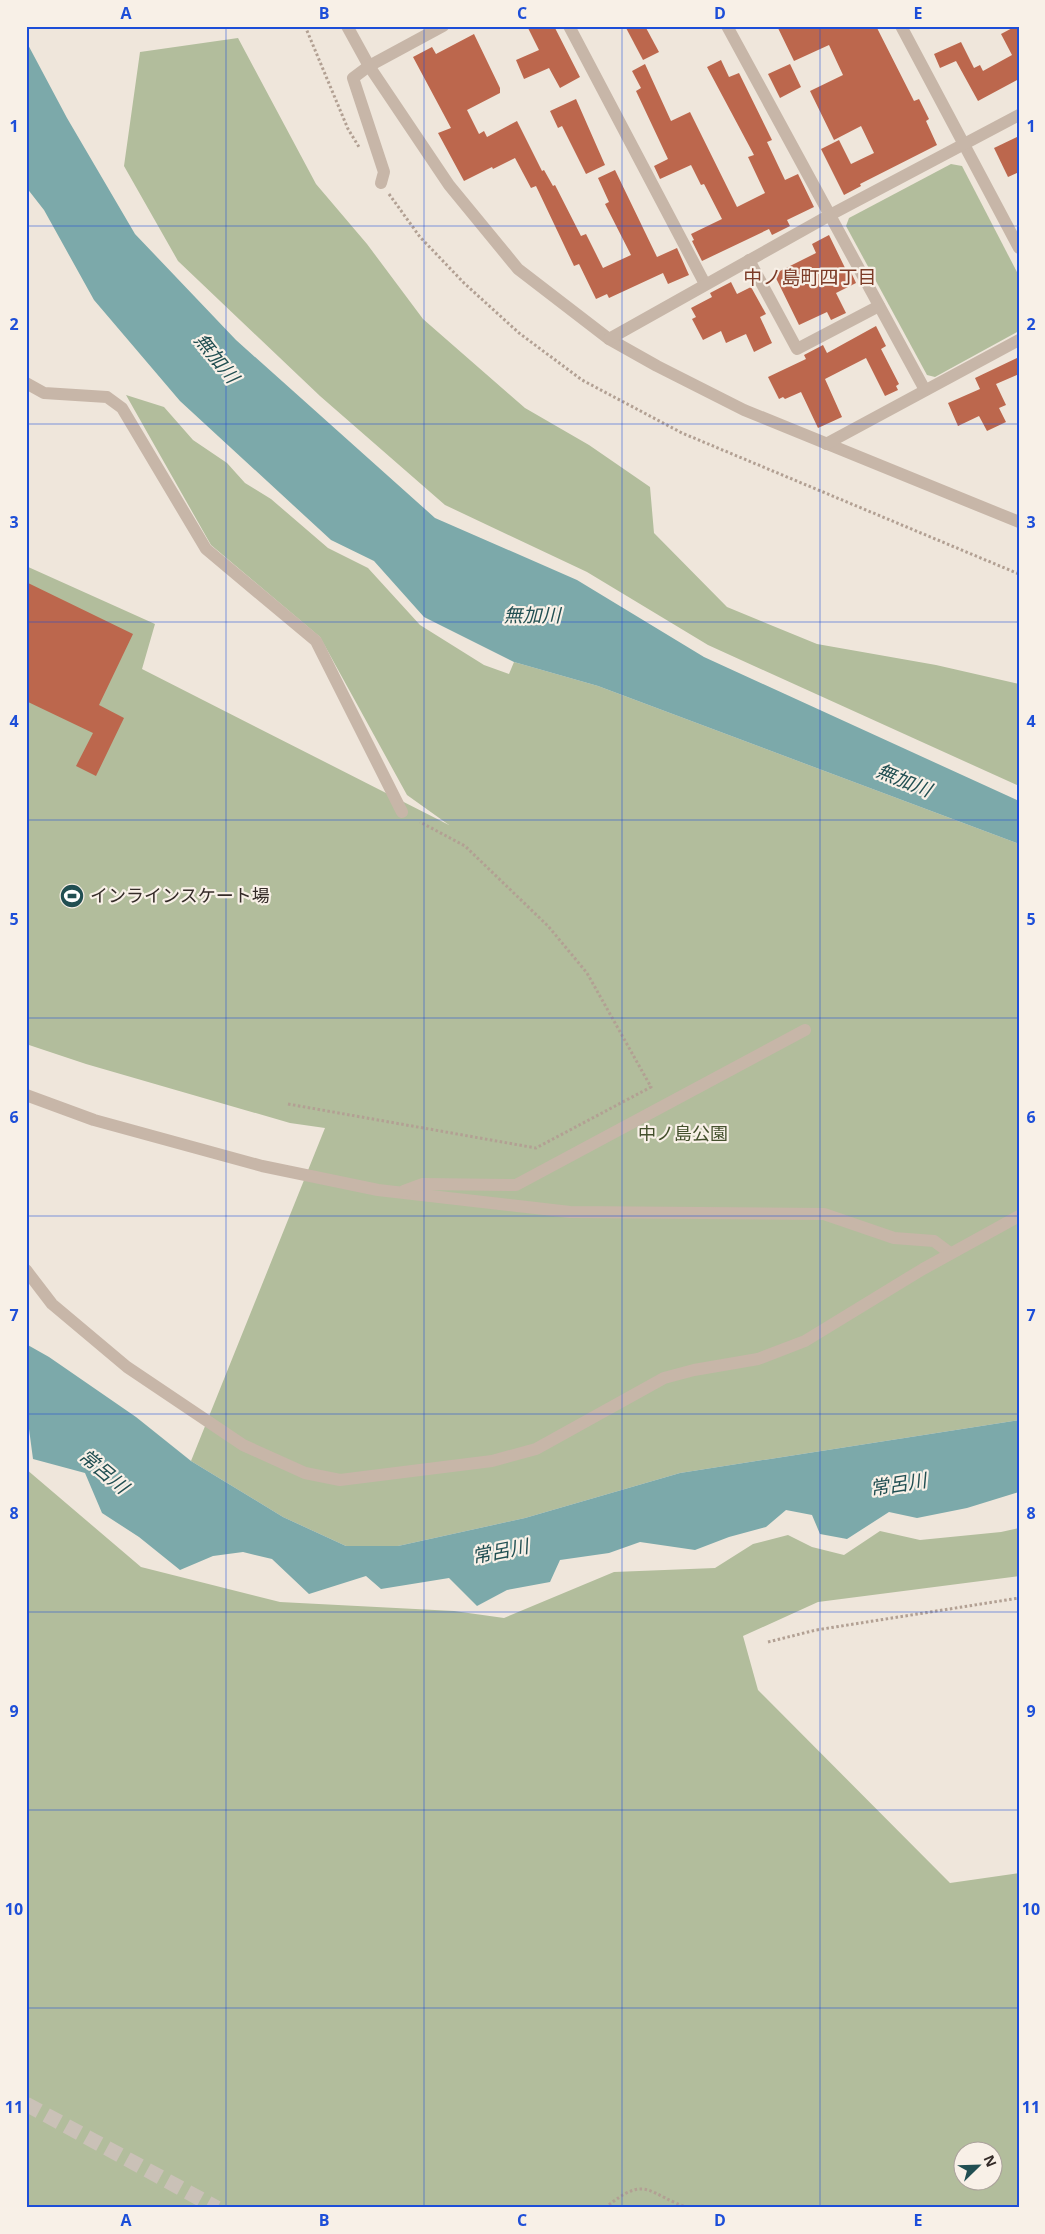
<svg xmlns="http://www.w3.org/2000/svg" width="1045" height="2234" font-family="'Open Sans','Noto Sans JP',sans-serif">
  <rect width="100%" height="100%" fill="#efe6db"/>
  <g fill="#b2bd9c" fill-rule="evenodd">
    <polygon points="238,38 316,184 367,244 423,319 525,408 589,445 650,487 654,533 727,607 817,644 936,665 1019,684 1019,786 708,645 587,572 445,505 320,396 178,261 124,166 140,52"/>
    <polygon points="951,164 962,166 1019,276 1019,331 935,377 927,375 846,226 849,218"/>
    <polygon points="126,395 164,407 193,440 227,463 245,483 271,499 328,548 368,568 420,625 484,665 509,674 514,662 598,686 1019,844 1019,1420 680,1473 525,1518 398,1546 346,1546 283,1517 191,1461 325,1128 290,1123 86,1064 26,1044 26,566 155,624 142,669 449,825 407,795 320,637 211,545"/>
    <path d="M26 1469 141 1567 280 1602 454 1611 504 1618 614 1572 715 1568 753 1544 788 1535 812 1547 844 1555 880 1531 920 1540 1001 1532 1019 1528V1576L818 1602 743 1636 758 1690 950 1883 1019 1873V2208H26ZM962 2152H992V2182H962Z"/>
  </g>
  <g fill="#7ca9aa">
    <polygon points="26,41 67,118 135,234 236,340 435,518 577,580 704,657 1019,801 1019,844 598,686 514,662 424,617 374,561 331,540 180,401 94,300 44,210 26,187"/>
    <polygon points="26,1344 49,1357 136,1417 191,1461 283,1517 346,1546 398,1546 525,1518 680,1473 1019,1420 1019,1492 967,1508 917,1518 889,1512 847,1539 820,1534 812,1515 786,1510 766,1527 729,1537 695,1550 640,1542 609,1553 560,1560 550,1582 507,1590 477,1606 449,1578 381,1589 366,1576 309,1594 272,1559 243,1552 213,1556 180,1570 139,1537 102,1513 85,1473 33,1459 29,1429 26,1427"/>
  </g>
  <g fill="#bc674d">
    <polygon points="527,26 554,26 580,77 560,88 549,68 524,79 516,60 539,50"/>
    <polygon points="625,26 645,26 659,52 643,60"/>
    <polygon points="777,26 876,26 914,101 919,99 929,119 926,121 937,145 860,184 861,186 844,195 821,149 839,140 851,164 874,153 861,126 834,140 810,91 843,75 829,45 794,61"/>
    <polygon points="1016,26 1019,26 1019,79 978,101 956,61 940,68 934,54 961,42 974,68 980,65 983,71 1012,55 1001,34"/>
    <polygon points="474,34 500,88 500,93 467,110 479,134 484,131 487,137 517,121 542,171 544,170 553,186 555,185 581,236 586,234 603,268 631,255 605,204 609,202 598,178 615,170 657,257 677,248 689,275 668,284 663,273 609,298 607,294 596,299 579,264 574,266 536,186 531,188 515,158 493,169 492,167 464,181 438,133 451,128 413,57 432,47 436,54"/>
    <polygon points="721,60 729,77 739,73 772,140 767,142 785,180 798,174 814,207 787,220 790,226 772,235 769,229 702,261 692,241 694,240 691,234 722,219 704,184 701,185 691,165 660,179 654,166 668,159 636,91 641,88 632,71 645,64 671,121 690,112 737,207 765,193 748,157 754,155 707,67"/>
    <polygon points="790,64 801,87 780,98 768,74"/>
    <polygon points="576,99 605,165 586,174 562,126 558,128 550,111"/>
    <polygon points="1019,136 1019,172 1008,177 994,148"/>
    <polygon points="829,235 847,272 850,270 856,283 836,293 846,313 831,320 827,312 799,325 774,274 816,253 812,244"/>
    <polygon points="731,282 737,294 751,287 766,314 760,317 772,343 754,352 746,334 726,343 721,331 703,340 692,319 696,317 691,308 712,297 710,293"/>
    <polygon points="876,326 886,346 881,349 899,384 896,386 898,390 885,396 866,358 825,379 842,417 818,428 801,392 785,399 783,397 779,399 768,377 806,359 804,355 823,345 827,353"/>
    <polygon points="1019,357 1019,374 996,384 1006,405 999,408 1006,422 987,431 979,416 958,426 948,403 980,389 975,378"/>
    <polygon points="26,582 133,634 99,705 124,718 96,776 76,766 93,733 26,701"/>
  </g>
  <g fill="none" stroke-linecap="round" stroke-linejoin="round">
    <polyline stroke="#cac1b7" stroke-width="15" stroke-dasharray="15 8" stroke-linecap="butt" points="26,2104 217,2208"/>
    <g stroke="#b2a093" stroke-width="3" stroke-dasharray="2.5 2.5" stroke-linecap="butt">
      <polyline points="305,26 348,129 359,147"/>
      <polyline points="389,194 420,237 464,283 519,333 582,380 682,433 1019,574"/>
      <polyline points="288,1104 536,1148 651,1087 587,973 548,926 465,846 420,822"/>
      <polyline points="768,1642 816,1630 1019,1598"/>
      <path d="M605 2208C648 2172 648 2196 690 2208"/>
    </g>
    <g stroke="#c7b6a8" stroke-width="12">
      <polyline points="347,26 369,66 449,185 518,269 609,339 657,366 744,410 1019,522"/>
      <polyline points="569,26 705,284"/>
      <polyline points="727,26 925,390"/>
      <polyline points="901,26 1019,248"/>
      <polyline points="381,183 384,172 353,78 369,66 443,26"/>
      <polyline points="749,260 797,349 879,306"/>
      <polyline points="609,339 830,215 1019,115"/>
      <polyline points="26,383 44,393 107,397 122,408 206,549 316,641 402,812"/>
      <polyline points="826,444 1019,340"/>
      <polyline points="26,1095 94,1120 262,1166 378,1190 570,1212 824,1214 894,1238 934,1241 950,1253"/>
      <polyline points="404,1191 423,1184 516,1185 805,1030"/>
      <polyline points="26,1270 52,1304 127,1367 243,1445 305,1473 340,1480 492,1461 536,1449 664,1378 694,1370 758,1359 805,1341 923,1269 1019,1216"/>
    </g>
  </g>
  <path fill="none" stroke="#1d4ed8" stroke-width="1" stroke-opacity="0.55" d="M226 26V2208M424 26V2208M622 26V2208M820 26V2208M26 226H1019M26 424H1019M26 622H1019M26 820H1019M26 1018H1019M26 1216H1019M26 1414H1019M26 1612H1019M26 1810H1019M26 2008H1019"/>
  <defs>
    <g id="stadium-disc" transform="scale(1.25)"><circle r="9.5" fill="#214f52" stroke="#f8f0e7"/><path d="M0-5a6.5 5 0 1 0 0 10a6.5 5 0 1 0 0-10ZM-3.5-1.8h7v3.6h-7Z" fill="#fff"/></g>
  </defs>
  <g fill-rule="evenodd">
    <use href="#stadium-disc" x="72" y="896"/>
  </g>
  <g text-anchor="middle" stroke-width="4.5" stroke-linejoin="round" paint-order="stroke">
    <g font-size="18" fill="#342b28" stroke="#f8f0e7" text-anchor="start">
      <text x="90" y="902">インラインスケート場</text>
    </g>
    <g font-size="18" fill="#44502d" stroke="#f8f0e7">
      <text x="683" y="1140">中ノ島公園</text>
    </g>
    <g font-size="19" fill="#7c3b27" stroke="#f8f0e7">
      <text x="810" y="284">中ノ島町四丁目</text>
    </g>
    <g font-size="19" font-style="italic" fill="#214f52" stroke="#f8f0e7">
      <text transform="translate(217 358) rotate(51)" y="7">無加川</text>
      <text x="532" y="622">無加川</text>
      <text transform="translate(904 780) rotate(22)" y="7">無加川</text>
      <text transform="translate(104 1471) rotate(40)" y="7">常呂川</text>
      <text transform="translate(898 1484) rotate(-9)" y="7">常呂川</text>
      <text transform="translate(500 1551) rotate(-11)" y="7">常呂川</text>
    </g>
  </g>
  <rect width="1045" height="2234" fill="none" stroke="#f8f0e7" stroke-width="55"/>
  <g transform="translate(978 2166) rotate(67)"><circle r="24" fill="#f8f0e7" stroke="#aaa19b"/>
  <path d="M0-4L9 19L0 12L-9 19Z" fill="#214f52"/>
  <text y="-8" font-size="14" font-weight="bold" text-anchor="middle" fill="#342b28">N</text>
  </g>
  <rect x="28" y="28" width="990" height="2178" fill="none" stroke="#1d4ed8" stroke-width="2"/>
  <g font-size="16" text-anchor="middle" font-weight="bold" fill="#1d4ed8">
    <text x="126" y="19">A</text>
    <text x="324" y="19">B</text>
    <text x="522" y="19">C</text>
    <text x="720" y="19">D</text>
    <text x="918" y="19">E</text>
    <text x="14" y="132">1</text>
    <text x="1031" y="132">1</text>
    <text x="14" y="330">2</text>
    <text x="1031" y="330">2</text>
    <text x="14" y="528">3</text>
    <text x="1031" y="528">3</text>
    <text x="14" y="727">4</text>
    <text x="1031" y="727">4</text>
    <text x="14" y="925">5</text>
    <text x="1031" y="925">5</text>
    <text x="14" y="1123">6</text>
    <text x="1031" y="1123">6</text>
    <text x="14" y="1321">7</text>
    <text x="1031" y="1321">7</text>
    <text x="14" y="1519">8</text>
    <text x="1031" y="1519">8</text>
    <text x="14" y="1717">9</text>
    <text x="1031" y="1717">9</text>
    <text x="14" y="1915">10</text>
    <text x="1031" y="1915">10</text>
    <text x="14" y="2113">11</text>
    <text x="1031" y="2113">11</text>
    <text x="126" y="2226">A</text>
    <text x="324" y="2226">B</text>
    <text x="522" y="2226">C</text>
    <text x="720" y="2226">D</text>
    <text x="918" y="2226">E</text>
  </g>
</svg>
